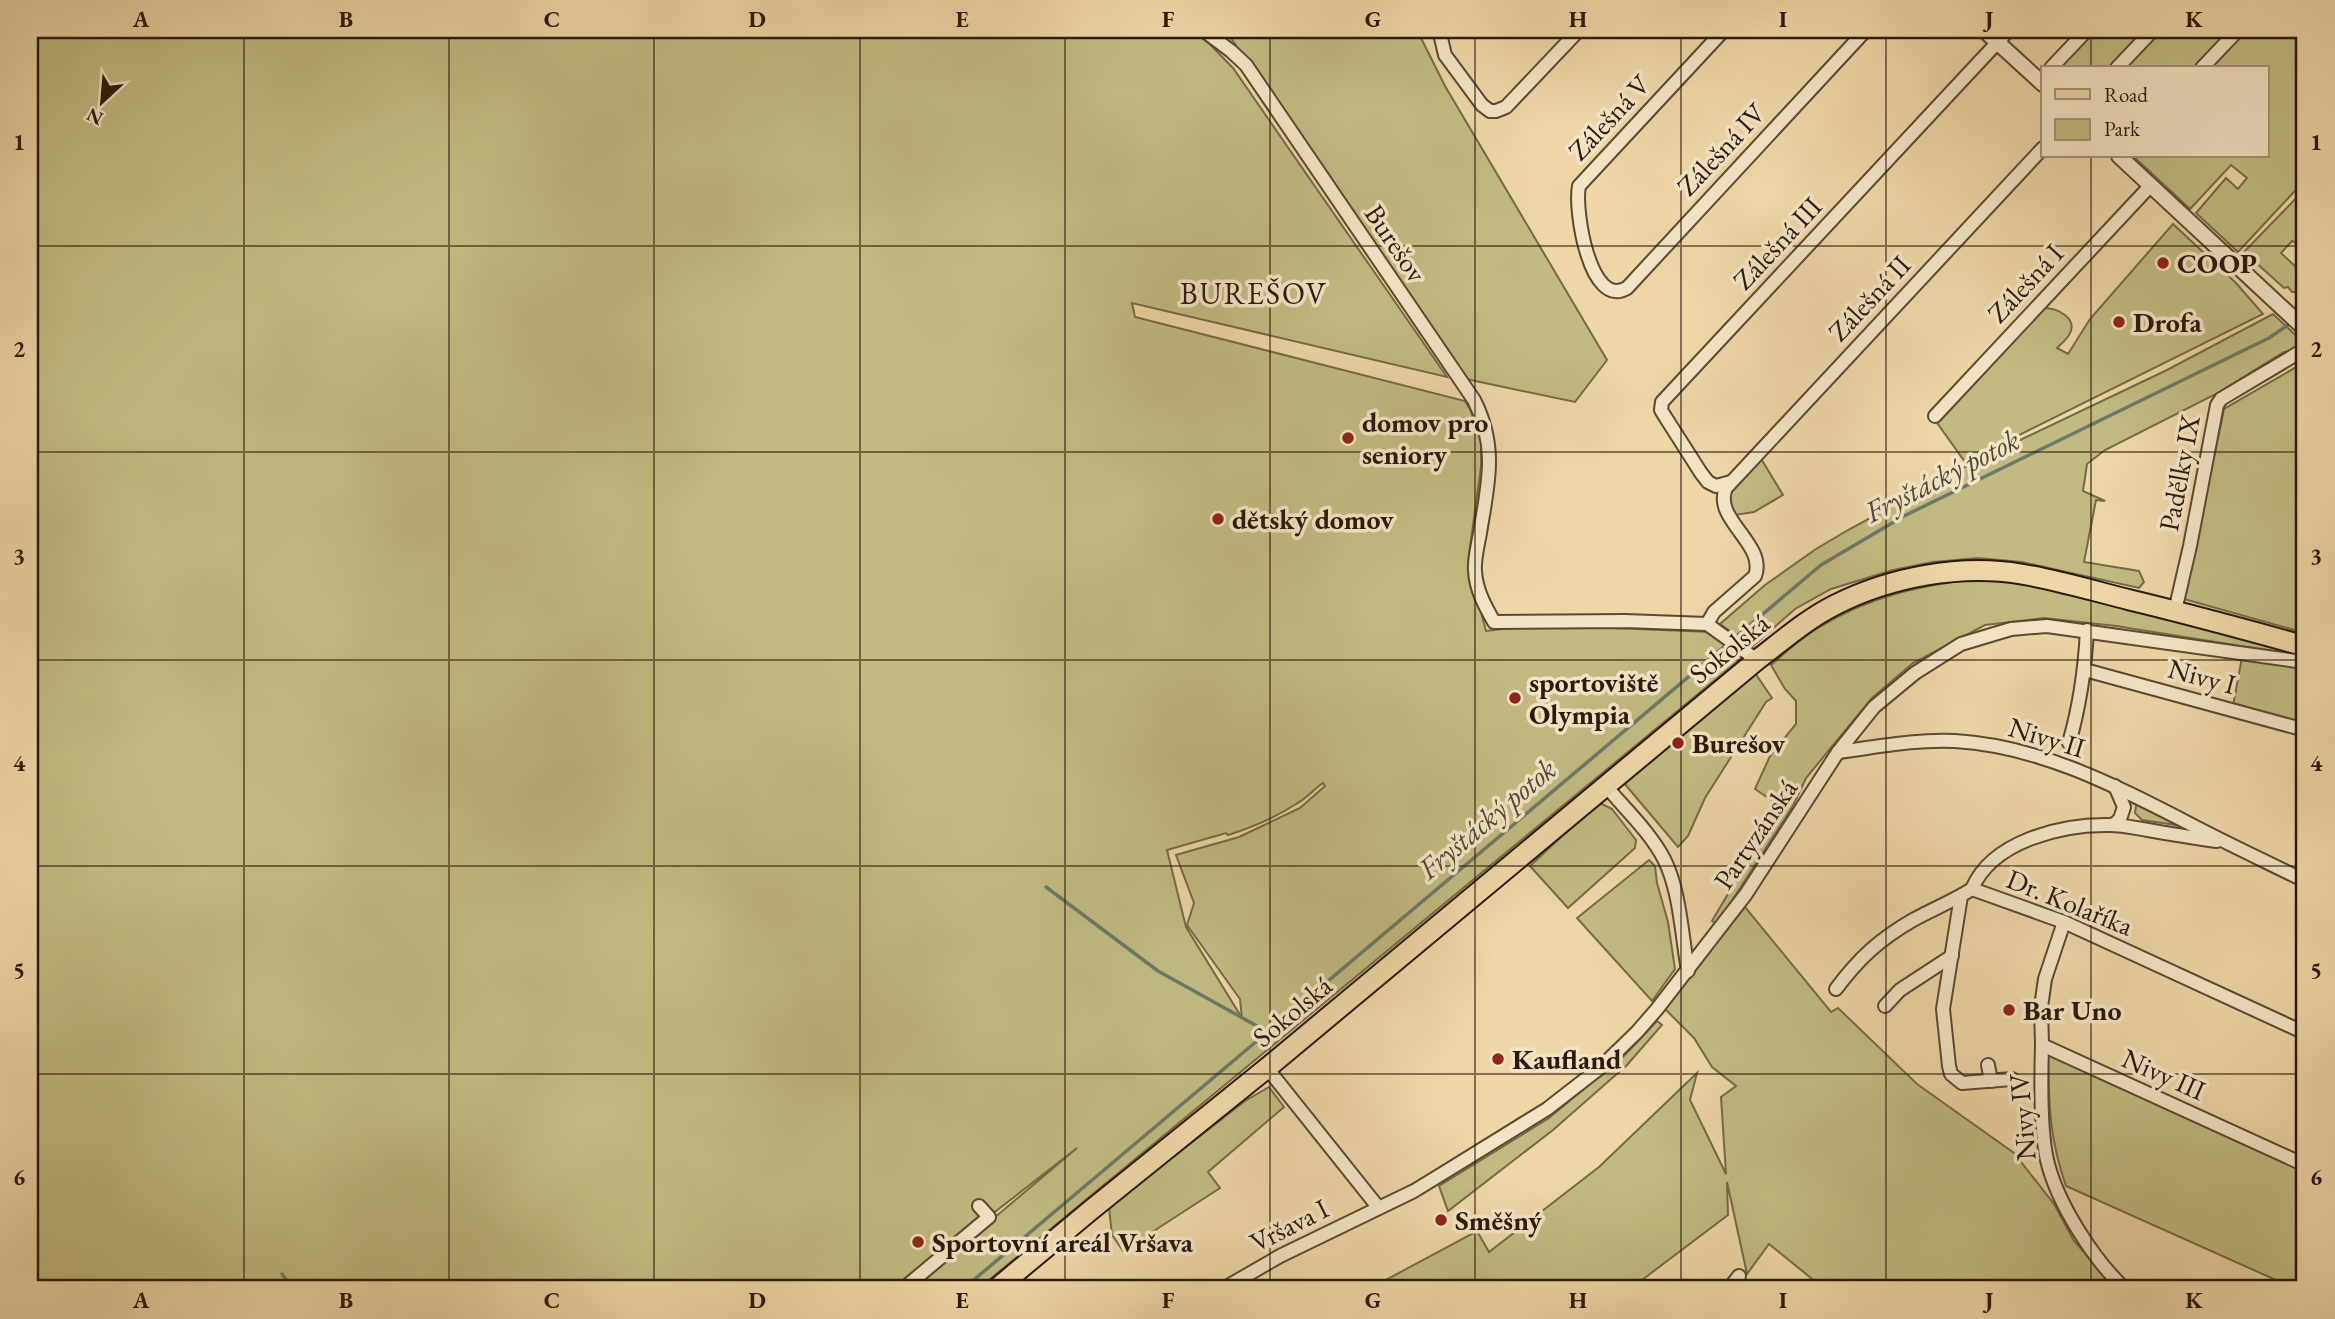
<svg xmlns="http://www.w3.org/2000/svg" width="2335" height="1319" font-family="'EB Garamond',serif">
  <rect width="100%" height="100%" fill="#eed6a6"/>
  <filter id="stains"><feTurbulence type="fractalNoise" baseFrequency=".00286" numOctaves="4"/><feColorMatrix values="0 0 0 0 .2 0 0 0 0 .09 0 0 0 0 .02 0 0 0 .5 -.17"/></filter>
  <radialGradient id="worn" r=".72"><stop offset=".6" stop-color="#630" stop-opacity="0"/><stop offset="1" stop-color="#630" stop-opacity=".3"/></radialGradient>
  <g fill="#c1bb81" stroke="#756a46" stroke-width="2" fill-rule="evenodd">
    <path d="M30 30H1196L1233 68 1447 377 1132 303 1135 317 1465 401 1470 409 1481 439V467L1468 562 1486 631 1539 625 1711 632 1744 656 978 1289H910L1077 1148 896 1289H30ZM1323 783 1325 786 1300 808 1239 837 1176 855 1194 903 1187 925 1240 999 1242 1018 1186 927 1167 850 1226 833 1228 835C1250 828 1276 817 1296 804 1306 799 1314 789 1323 783Z"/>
    <polygon points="1221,30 1417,30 1445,86 1607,360 1575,402 1466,379 1228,34"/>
    <polygon points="2093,30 2146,30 2110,68 2056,68"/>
    <polygon points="2160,30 2305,30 2305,180 2238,252 2196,213 2226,178 2238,189 2247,178 2231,165 2190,209 2133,156 2267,156 2267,68 2124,68"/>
    <polygon points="2305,189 2305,248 2298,241 2296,243 2292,241 2281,253 2297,268 2305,259 2305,284 2296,292 2292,292 2288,287 2284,288 2244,252"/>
    <path d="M2173 224 2236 283 2263 314 1965 462 1935 420 2044 308C2058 308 2079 319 2069 335 2066 340 2061 344 2057 348L2068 354 2090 319Z"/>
    <path d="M2273 314 2303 342C2299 350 2293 351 2284 352L2216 394 2105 450 2087 464 2083 491 2105 501 2096 500 2084 562 2139 571 2144 582 2139 588 2022 562 1978 558 1933 562 1893 570 1831 589 1795 609 1752 647 1720 624 1765 585 1816 549 1848 530 1974 462 2167 370Z"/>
    <polygon points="2305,362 2305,633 2184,599 2224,409"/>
    <polygon points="1760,457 1783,495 1754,512 1735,515 1727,501 1731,488"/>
    <path d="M1983 578 2036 586 2279 647 2278 652 2116 626 2044 618 1985 625 1913 663 1872 698 1806 778 1793 806 1717 924 1712 921 1780 806 1755 789 1770 756 1796 724V701L1785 689 1771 665C1786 652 1801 638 1818 628 1871 595 1923 585 1983 578Z"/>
    <polygon points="2243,652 2305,663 2305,724 2233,706"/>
    <polygon points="1755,673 1772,698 1766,702 1705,798 1688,836 1678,847 1624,783"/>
    <polygon points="1602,804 1612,809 1636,840 1635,848 1568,908 1530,866 1595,805"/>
    <polygon points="2139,804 2183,826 2142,820 2135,813 2136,806"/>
    <polygon points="1649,860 1655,866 1657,883 1668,922 1675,969 1652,1001 1577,918"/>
    <polygon points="1745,907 1831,1012 1838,1008 1917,1084 2014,1153 2054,1204 2074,1241 2117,1289 1821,1289 1822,1287 1769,1244 1747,1274 1727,1182 1728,1215 1630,1289 1369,1289 1477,1231 1489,1252 1599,1167 1697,1073 1690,1100 1726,1174 1721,1097 1736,1086 1712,1067 1694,1038 1664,1008"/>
    <polygon points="1657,1021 1662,1025 1627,1065 1553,1130 1448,1211 1439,1186 1549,1118 1625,1055"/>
    <path d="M2048 1054 2305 1172V1289H2296L2066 1186C2049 1137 2049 1105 2048 1054Z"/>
    <polygon points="1269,1087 1284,1107 1208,1172 1220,1188 1123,1251 1112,1235 1109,1207 1245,1101"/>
  </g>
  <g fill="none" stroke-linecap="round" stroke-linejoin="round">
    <g stroke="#6c7968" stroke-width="3.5">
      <polyline points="1046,887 1158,971 1266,1031"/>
      <polyline points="282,1274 293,1289"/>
      <polyline points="963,1289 1821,565 1904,516 2269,338 2292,322"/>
    </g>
    <g stroke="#5a4931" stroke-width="16">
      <g id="minor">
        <path d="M1203 30 1231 51 1246 65 1474 400C1498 447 1488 484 1480 533 1478 545 1474 559 1475 571 1476 590 1485 606 1494 622L1625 621 1707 624 1757 660"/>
        <polyline points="1442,30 1441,38 1445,55 1482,105 1490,111 1496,111 1506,107 1579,30"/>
        <path d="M1724 30 1579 186C1574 210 1590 310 1627 288L1866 30"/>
        <polyline points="2051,68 2087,30"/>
        <polyline points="2117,68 2153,30"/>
        <polyline points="2202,68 2238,30"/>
        <polyline points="1935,416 2151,185"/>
        <polyline points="1731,482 1716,486 1708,482 1701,473 1664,415 1661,410 1662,402 2009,30"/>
        <polyline points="2175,611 2190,546 2217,405 2221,399 2305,349"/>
        <path d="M1707 624 1714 612 1755 576C1767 544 1712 519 1726 488L2043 148"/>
        <polyline points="2085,670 2305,730"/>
        <path d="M2069 743C2080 705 2085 669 2087 630"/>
        <path d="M1838 752C1877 747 1916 739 1955 741 2040 746 2116 786 2190 824 2228 844 2267 862 2305 881"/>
        <path d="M1606 786C1625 809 1650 832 1664 859 1680 890 1682 937 1688 971"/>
        <polyline points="2113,825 2120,819 2124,807 2115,786"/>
        <path d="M1972 889C1992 841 2062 824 2110 825 2123 825 2135 828 2148 830 2171 834 2194 838 2217 841"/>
        <polyline points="1961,896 1943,1009 1949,1066 1951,1074 1962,1083 2012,1079"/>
        <polyline points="2064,922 2045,979 2041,1007 2042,1045 2305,1165"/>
        <path d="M1836 989C1859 958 1880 939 1913 920 1933 909 1953 901 1972 889L2064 922 2305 1033"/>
        <polyline points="1885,1006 1900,990 1952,956"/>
        <path d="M2042 1045C2041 1077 2040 1129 2047 1160 2057 1203 2093 1259 2125 1289"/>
        <polyline points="1988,1065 1991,1081"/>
        <polyline points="1267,1068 1378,1207"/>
        <polyline points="903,1289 989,1217 979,1206"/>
        <polyline points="1223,1289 1280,1256 1414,1191 1445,1172 1547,1109 1601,1067 1637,1032 1657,1009 1746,894 1838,752 1874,707 1915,673 1961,644 2011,629 2047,626 2304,662"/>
        <polyline points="1729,1289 1739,1276"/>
      </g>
    </g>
    <g stroke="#5a4931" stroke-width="18">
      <g id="tertiary">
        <polyline points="1984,30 2043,84"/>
        <polyline points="2119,156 2305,329"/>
      </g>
    </g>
    <g stroke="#291a0a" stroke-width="23">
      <path id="primary" d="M996 1289 1091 1210 1267 1068 1757 660C1782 641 1807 619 1835 605 1890 577 1960 564 2021 574 2058 580 2094 591 2130 600 2189 614 2247 630 2305 646"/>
    </g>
    <use href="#minor" stroke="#f4e4c5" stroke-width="12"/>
    <use href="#tertiary" stroke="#f4e4c5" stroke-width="14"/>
    <use href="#primary" stroke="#eed6a6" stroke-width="19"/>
  </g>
  <path fill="none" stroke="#291a0a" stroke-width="2" stroke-opacity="0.55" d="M244 30V1289M449 30V1289M654 30V1289M860 30V1289M1065 30V1289M1270 30V1289M1475 30V1289M1681 30V1289M1886 30V1289M2091 30V68M2091 156V1289M30 246H2305M30 452H2305M30 660H2305M30 866H2305M30 1074H2305"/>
  <g fill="#8f2418" stroke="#f4e4c5" stroke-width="2.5">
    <circle cx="2163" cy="263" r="7"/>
    <circle cx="2119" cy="322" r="7"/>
    <circle cx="1348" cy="438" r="7"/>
    <circle cx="1218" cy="519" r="7"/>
    <circle cx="1515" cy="698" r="7"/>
    <circle cx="1678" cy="743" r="7"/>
    <circle cx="2009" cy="1010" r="7"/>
    <circle cx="1498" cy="1059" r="7"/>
    <circle cx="1441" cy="1220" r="7"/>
    <circle cx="918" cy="1242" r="7"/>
  </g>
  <g text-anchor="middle" stroke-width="7" stroke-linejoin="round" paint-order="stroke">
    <g font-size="28" fill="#291a0a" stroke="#f4e4c5">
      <text transform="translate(1609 117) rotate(-47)" y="10">Zálešná V</text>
      <text transform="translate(1721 149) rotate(-47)" y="10">Zálešná IV</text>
      <text transform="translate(1396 243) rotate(56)" y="10">Burešov</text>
      <text transform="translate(1777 243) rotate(-47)" y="10">Zálešná III</text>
      <text transform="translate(2025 283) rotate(-47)" y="10">Zálešná I</text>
      <text transform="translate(1869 298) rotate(-47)" y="10">Zálešná II</text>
      <text transform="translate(2179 473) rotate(-79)" y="10">Padělky IX</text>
      <text transform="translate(1729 648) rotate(-39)" y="10">Sokolská</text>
      <text transform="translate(2202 676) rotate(15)" y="10">Nivy I</text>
      <text transform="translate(2047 737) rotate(17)" y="10">Nivy II</text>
      <text transform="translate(1755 834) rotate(-56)" y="10">Partyzánská</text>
      <text transform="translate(2070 902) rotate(22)" y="10">Dr. Kolaříka</text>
      <text transform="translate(1292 1011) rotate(-40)" y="10">Sokolská</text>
      <text transform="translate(2164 1074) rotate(24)" y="10">Nivy III</text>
      <text transform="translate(2022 1117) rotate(-95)" y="10">Nivy IV</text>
      <text transform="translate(1289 1225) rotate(-27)" y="10">Vršava I</text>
    </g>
    <g font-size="28" font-weight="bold" fill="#291a0a" stroke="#f4e4c5" text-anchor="start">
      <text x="2177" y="273">COOP</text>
      <text x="2133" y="332">Drofa</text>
      <text x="1362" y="432">domov pro<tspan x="1362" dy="32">seniory</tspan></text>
      <text x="1232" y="529">dětský domov</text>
      <text x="1529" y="692">sportoviště<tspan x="1529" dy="32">Olympia</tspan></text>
      <text x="1692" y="753">Burešov</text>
      <text x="2023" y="1020">Bar Uno</text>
      <text x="1512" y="1069">Kaufland</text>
      <text x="1455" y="1230">Směšný</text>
      <text x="932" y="1252">Sportovní areál Vršava</text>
    </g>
    <g font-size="30" letter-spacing="2" fill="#291a0a" stroke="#f4e4c5">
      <text x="1254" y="304">BUREŠOV</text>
    </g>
    <g font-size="30" font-style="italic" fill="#4b4a39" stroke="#f4e4c5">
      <text transform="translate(1942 476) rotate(-27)" y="10">Fryštácký potok</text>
      <text transform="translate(1487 819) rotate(-40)" y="10">Fryštácký potok</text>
    </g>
  </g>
  <rect width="2335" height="1319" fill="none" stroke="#eed6a6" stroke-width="77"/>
  <rect x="2041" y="66" width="228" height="91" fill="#f4e4c5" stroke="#a3937a" stroke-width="2"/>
  <rect x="2055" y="89" width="35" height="10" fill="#eed6a6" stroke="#a3937a" stroke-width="2"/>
  <text x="2104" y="102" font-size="21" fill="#291a0a">Road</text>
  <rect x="2055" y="119" width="35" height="21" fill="#c1bb81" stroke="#a3937a" stroke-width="2"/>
  <text x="2104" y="136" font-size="21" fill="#291a0a">Park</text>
  <g transform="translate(102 102) rotate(206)" stroke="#f4e4c5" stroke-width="5" paint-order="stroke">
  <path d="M0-5L12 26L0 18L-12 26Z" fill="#291a0a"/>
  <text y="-10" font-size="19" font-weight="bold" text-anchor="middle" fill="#291a0a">N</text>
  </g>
  <rect x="38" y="38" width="2258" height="1242" fill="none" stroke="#291a0a" stroke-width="2.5"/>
  <g font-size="23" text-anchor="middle" font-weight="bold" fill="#291a0a">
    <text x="141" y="27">A</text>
    <text x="346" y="27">B</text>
    <text x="552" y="27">C</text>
    <text x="757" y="27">D</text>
    <text x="962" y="27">E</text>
    <text x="1168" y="27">F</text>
    <text x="1373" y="27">G</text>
    <text x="1578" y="27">H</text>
    <text x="1783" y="27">I</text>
    <text x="1989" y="27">J</text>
    <text x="2194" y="27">K</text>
    <text x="19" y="150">1</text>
    <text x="2316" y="150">1</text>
    <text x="19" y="357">2</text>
    <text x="2316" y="357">2</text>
    <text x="19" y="564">3</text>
    <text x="2316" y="564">3</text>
    <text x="19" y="771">4</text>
    <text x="2316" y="771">4</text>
    <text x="19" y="978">5</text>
    <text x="2316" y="978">5</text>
    <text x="19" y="1185">6</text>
    <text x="2316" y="1185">6</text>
    <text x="141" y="1308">A</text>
    <text x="346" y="1308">B</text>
    <text x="552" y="1308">C</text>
    <text x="757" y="1308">D</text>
    <text x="962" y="1308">E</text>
    <text x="1168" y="1308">F</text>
    <text x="1373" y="1308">G</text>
    <text x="1578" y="1308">H</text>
    <text x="1783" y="1308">I</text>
    <text x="1989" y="1308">J</text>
    <text x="2194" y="1308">K</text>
  </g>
  <rect width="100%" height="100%" filter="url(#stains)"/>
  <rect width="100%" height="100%" fill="url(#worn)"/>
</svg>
